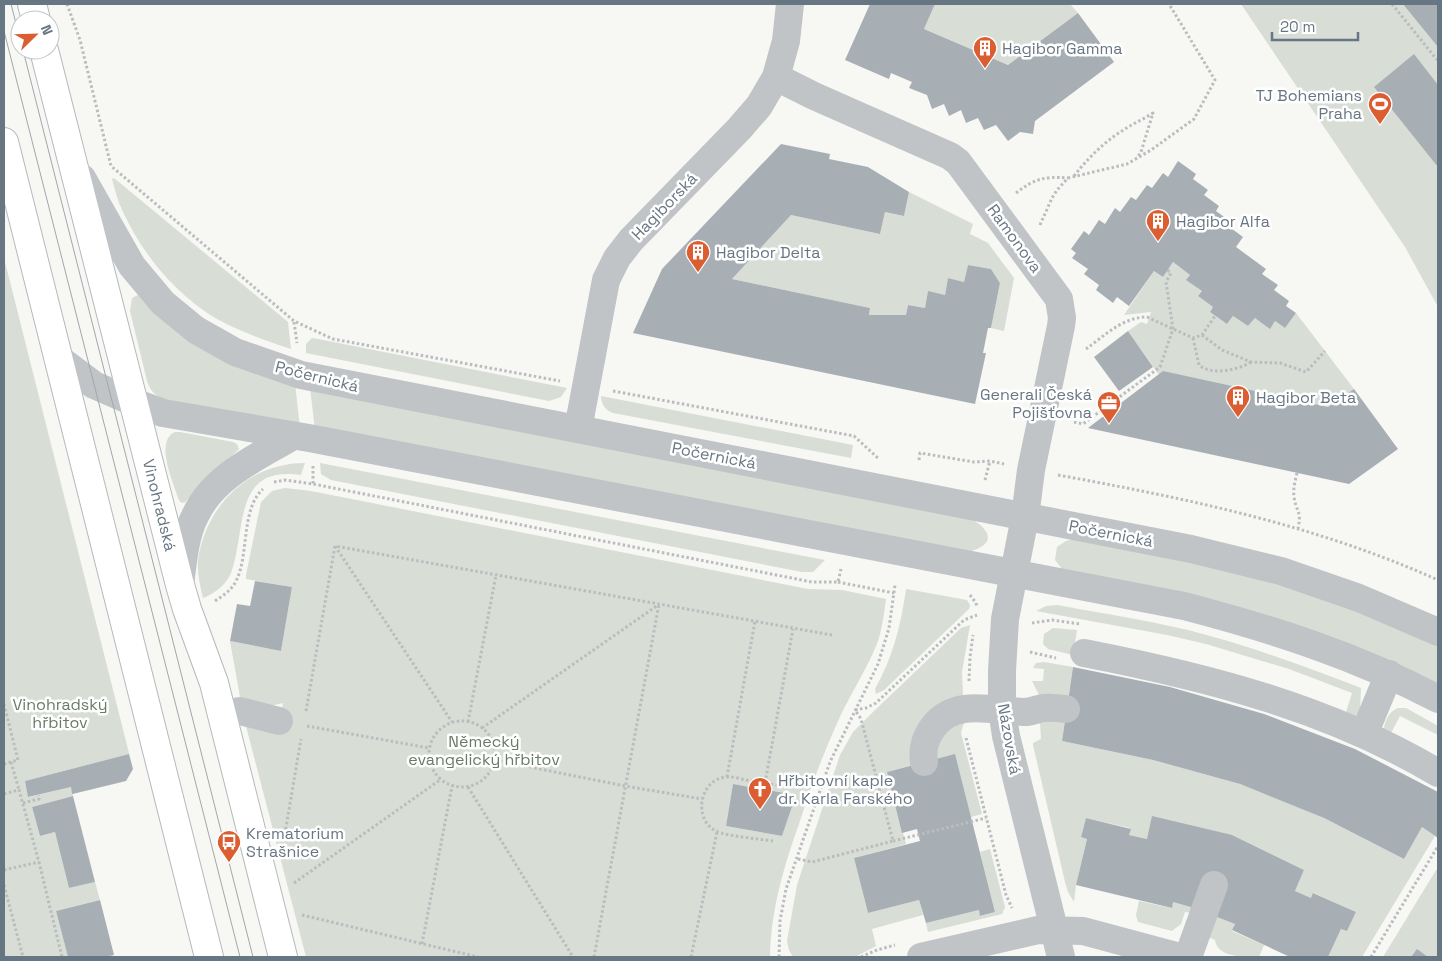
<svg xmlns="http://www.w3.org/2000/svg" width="1442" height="961" font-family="'Space Grotesk',sans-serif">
  <rect width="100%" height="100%" fill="#f7f7f4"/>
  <g fill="#d8ddd5" fill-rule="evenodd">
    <polygon points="935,4 1070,4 1078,13 1008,65 924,29"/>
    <polygon points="1241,4 1438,4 1438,307 1405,247"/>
    <path d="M114 178 288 322 291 349C266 341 241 332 217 319 176 295 143 255 123 212 118 202 115 190 112 179Z"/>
    <polygon points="909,192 973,224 970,234 988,243 1014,278 1004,331 991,328 1000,283 991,269 968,265 964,282 948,278 945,295 928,292 925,308 908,305 906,315 869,315 870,308 732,279 791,215 880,234 885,212 904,216"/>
    <path d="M4 258 133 769 129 754 25 781 29 797 71 787 72 793 126 781 73 794V796L114 955 105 957 114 954 99 900 56 911 68 957H4ZM73 796 95 882 69 888 55 832 40 836 32 807Z"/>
    <polygon points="1173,262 1190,275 1187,280 1202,291 1198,296 1213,307 1210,312 1227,324 1233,316 1248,326 1255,318 1270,328 1275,321 1285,328 1296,313 1354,389 1328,407 1159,375 1128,331 1141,322 1147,324 1151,312 1124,315 1154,271 1163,277"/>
    <path d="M138 295 295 383 300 428 168 401C157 397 151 393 147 381L130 311 132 298Z"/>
    <polygon points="312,338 318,339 567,388 561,397 549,401 306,353 306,344"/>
    <path d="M310 388 968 517C991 529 998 545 967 552L315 430Z"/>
    <path d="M601 396 853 445 851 458 613 413C605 410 601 404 601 396Z"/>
    <path d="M175 432H180L233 442 237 444 239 449 184 503 180 502 179 500C174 484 154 441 175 432Z"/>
    <path d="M305 463 301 475C232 465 247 529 231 573 227 584 214 594 203 598 200 585 197 573 198 560 206 505 249 463 305 463Z"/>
    <polygon points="320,463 825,560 813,572 802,572 331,480 321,474"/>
    <path d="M285 488 311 491 808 589 842 590 886 599C884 614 882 630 877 644 865 673 847 699 835 728 821 759 810 790 800 821 784 866 771 909 770 957H306L246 726 277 734 283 703 270 706 240 697 230 641 281 651 292 587 246 579V575L261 502 272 491ZM733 784 796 795 782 836 726 826Z"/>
    <polygon points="1073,539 1285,582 1438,644 1438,689 1063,570 1055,560 1057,547 1066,541"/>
    <path d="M906 589 967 600 970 605 969 609 884 690 876 694 875 689C893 657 901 625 906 589Z"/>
    <path d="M1057 605C1101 613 1145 620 1188 630 1247 645 1304 666 1361 688L1360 711 1355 717 1346 712 1352 693 1289 669 1206 644 1167 635 1036 611 1046 606Z"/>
    <polygon points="970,625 962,672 963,697 919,763 887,772 906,844 854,858 868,913 919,900 923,915 872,929 876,946 855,957 793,957 789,950 787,941 797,885 840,755 853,732 873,712 961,628"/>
    <polygon points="1053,628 1077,630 1073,655 1048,649 1043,644 1044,634"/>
    <polygon points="1044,662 1073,667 1068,698 1039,695 1032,681 1043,681 1044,669 1033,668 1036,663"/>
    <path d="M1398 708H1406L1438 726V735L1400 716 1391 733H1384C1383 723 1389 711 1398 708Z"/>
    <polygon points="1065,720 1062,741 1153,760 1240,784 1324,818 1404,859 1422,827 1435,836 1362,957 1328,957 1341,929 1347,931 1356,912 1314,893 1311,898 1295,891 1304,870 1232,835 1147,839 1129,835 1130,828 1086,818 1081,837 1087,839 1076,885 1074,902 1068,892 1065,882 1033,745 1033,743 1041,739 1040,723 1046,721"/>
    <polygon points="964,722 961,733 982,814 971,817 930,760 941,733"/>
    <polygon points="990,849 1005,907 1002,914 928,932 926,923 979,910 981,916 995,912 980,852"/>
    <polygon points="1438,867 1438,957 1428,957 1417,950 1411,957 1383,957"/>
    <polygon points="1139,901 1171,908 1173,902 1194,908 1193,913 1185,912 1181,924 1172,931 1138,922 1136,915"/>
    <path d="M1215 916 1235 924 1232 931 1264 945 1259 957C1246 957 1217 958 1215 940L1208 937Z"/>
  </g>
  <g fill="#a7afb4">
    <polygon points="870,4 935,4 924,29 1008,65 1078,13 1114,62 1035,121 1033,134 1020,132 1008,141 996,125 984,130 978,118 966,123 961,110 949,116 944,104 932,109 927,95 909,88 912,82 891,73 889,79 845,60"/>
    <polygon points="1403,4 1438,4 1438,47"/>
    <polygon points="1414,54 1438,85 1438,167 1374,87"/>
    <polygon points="781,144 830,154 829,159 868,167 909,192 904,216 885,212 880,234 791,215 732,279 870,308 869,315 906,315 908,305 925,308 928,291 945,295 948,278 964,282 968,265 991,269 1000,283 991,328 988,328 983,353 986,353 975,404 633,333 662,269"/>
    <polygon points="1178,161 1196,174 1193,179 1208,190 1204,195 1219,206 1216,211 1231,222 1228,226 1243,237 1236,247 1266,269 1262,274 1278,285 1274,290 1289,301 1286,306 1296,313 1285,328 1275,321 1270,329 1255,318 1248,326 1233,316 1227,324 1210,312 1213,307 1198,296 1202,291 1186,280 1190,275 1173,262 1163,277 1154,271 1129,306 1117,297 1113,303 1096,290 1099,285 1084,274 1088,269 1072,258 1076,253 1071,249 1084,231 1089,235 1099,220 1105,224 1115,208 1120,212 1131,197 1136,200 1147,185 1152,188 1163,173 1168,177"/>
    <polygon points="1128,331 1153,367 1119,391 1094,357"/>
    <polygon points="1163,371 1328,407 1354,389 1398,449 1349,484 1088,428"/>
    <polygon points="255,581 292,587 281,651 230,641 237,604 250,606"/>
    <polygon points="1073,667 1170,687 1264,714 1355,749 1438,792 1438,838 1422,827 1404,859 1324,818 1240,784 1153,760 1062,741"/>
    <polygon points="129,754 133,769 126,781 72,794 71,787 28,797 25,781"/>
    <polygon points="955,754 995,912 980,916 979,910 926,923 919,900 868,913 854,858 920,841 917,829 902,833 887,772"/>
    <polygon points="733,784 796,795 782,836 726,826"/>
    <polygon points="73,796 95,882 69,888 55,832 40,836 32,807"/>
    <polygon points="1152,816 1232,835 1304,870 1295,891 1311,898 1313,893 1356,912 1347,931 1341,929 1328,957 1290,957 1232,930 1235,924 1194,908 1173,902 1172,908 1076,885 1087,839 1081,837 1086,818 1131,829 1129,835 1147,839"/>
    <polygon points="100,900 114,955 104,957 68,957 56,911"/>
    <polygon points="1417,949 1428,957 1411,957"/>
  </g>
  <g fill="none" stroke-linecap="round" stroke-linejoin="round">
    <g stroke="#b5b9bd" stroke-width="30">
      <g id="major">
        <polyline points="32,4 36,20"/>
        <polyline points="44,50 180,585 187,609 214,683 283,957"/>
        <polyline points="4,142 209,957"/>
      </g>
    </g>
    <g stroke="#babdbf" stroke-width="3" stroke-dasharray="2.5 2.5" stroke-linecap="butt">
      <polyline points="67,4 80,40 111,166 294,321 333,339 560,381"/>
      <polyline points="1392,4 1438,61"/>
      <path d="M1074 176C1088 158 1105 141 1125 129 1134 123 1144 119 1153 113L1141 152 1137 158"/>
      <path d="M1016 193C1034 179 1044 176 1068 178"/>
      <polyline points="1040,225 1052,198 1057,190 1068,178 1127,164 1151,150 1194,119 1215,80 1169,4"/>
      <polyline points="294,322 297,343"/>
      <polyline points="1202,335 1222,350 1251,362 1280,363 1306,372 1325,351"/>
      <path d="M1193 338 1199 365C1212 376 1238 370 1251 362"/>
      <path d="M1086 349C1104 336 1123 317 1147 317L1193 338 1202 335 1215 316"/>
      <polyline points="613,391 854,436 879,459"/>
      <polyline points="1074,422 1083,424 1160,367 1173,329 1166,282 1171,273 1167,270"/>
      <polyline points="919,460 920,453 974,462 990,461 1004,464"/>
      <polyline points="313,466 313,484"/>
      <path d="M1297 473C1295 481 1293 489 1294 497 1296 511 1302 512 1298 528"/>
      <path d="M1058 475C1189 499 1315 525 1438 580"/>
      <polyline points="985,480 990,461"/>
      <polyline points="274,482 285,480 313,484 812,582 838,582 841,569"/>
      <polyline points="335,546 452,722"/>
      <polyline points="838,582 894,593"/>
      <polyline points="970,595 976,603 977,607"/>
      <path d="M215 601C224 595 233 589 237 579 249 553 241 509 263 489"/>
      <polyline points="1032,623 1052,620 1080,624"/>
      <polyline points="1030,652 1056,658"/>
      <polyline points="969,681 970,657 973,635"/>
      <polyline points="4,704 18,760 4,764"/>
      <polyline points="306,711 335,546 832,635"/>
      <circle cx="462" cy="754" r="33"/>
      <polyline points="468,722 496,575"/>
      <polyline points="307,726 429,748"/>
      <polyline points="482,728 658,605"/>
      <polyline points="966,738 1006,895 1012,908"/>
      <polyline points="495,760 625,786 702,799"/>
      <polyline points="11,762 19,790"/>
      <polyline points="727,777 755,621"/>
      <polyline points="765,783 793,629"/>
      <polyline points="468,787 573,957"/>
      <polyline points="4,794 19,790 39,862 62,957"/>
      <polyline points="23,803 39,799 39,795"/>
      <polyline points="284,839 301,739"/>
      <path d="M773 841C760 839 725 836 716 831 692 819 700 778 727 777 733 776 740 779 746 780 760 782 774 785 788 787"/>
      <polyline points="893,841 986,818"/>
      <polyline points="798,859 812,862 893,841 861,719 855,710 866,708 876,703 964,620 977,615"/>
      <polyline points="4,870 39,862"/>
      <polyline points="294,883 440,780"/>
      <polyline points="4,885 23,957"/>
      <polyline points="302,915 478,957"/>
      <polyline points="422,944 452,786"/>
      <polyline points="594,957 659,604"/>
      <polyline points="691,957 717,832"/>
      <polyline points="779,957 780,921 786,889 830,762 878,664 889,628 895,585"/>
      <polyline points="861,957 877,950 895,945"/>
      <polyline points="1371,957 1438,846"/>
    </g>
    <g stroke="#c0c4c7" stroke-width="28">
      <polyline points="776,77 814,96 950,156 958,162 1059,299 1062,318 1061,326 1031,470 1025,517 1005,619 1002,671 1002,709 1006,736 1061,957"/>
      <polyline points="82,178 132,266 163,303 196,330 235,352 301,375 1191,549 1281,571 1359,598 1438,632"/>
      <path d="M58 358 94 385 133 402 163 413 309 438 1184 606C1272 629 1357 656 1438 699"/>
      <polyline points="578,429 606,280 617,258 631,240 739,129 759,106 776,77 786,41 790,4"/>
      <path d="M180 585C183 562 185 534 196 514 215 475 258 457 293 436"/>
      <path d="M1084 653C1207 677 1329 708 1438 773"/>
      <polyline points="223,714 240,711 279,721"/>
      <polyline points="1364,734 1389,674"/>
      <path d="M924 762C922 748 925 738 934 726 956 698 993 711 1024 712 1031 712 1037 709 1043 708 1051 707 1059 708 1066 709"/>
      <polyline points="921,957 1038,930 1083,931 1180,957"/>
      <polyline points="1188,957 1214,885"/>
    </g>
    <use href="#major" stroke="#fff" stroke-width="28"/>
    <g stroke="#a1a7ac" stroke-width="1">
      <polyline points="11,4 20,39"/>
      <polyline points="4,31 240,957"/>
      <polyline points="23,50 253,957"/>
    </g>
  </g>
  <defs>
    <g id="building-pin" transform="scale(1.25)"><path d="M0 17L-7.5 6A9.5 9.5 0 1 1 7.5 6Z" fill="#da5e31" stroke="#fff"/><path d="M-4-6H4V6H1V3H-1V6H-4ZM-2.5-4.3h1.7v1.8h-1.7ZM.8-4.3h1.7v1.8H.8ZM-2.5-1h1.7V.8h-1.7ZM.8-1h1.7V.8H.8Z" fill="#fff"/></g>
    <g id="stadium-pin" transform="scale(1.25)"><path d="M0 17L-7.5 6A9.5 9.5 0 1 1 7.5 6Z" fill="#da5e31" stroke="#fff"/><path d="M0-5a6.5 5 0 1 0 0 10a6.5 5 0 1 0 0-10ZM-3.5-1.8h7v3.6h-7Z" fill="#fff"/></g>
    <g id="office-pin" transform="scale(1.25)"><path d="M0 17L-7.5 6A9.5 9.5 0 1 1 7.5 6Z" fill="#da5e31" stroke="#fff"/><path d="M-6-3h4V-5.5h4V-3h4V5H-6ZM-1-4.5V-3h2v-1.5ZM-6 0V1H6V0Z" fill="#fff"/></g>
    <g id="church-pin" transform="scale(1.25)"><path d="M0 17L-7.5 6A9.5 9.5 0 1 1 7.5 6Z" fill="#da5e31" stroke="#fff"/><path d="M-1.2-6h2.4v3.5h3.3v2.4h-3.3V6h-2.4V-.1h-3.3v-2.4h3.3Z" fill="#fff"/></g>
    <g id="bus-pin" transform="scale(1.25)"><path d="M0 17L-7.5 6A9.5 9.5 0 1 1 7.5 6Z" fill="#da5e31" stroke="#fff"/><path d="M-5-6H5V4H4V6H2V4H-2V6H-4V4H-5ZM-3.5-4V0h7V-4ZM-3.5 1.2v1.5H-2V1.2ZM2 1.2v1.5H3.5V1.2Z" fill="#fff"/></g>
  </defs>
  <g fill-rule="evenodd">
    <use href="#building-pin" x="985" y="48"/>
    <use href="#stadium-pin" x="1380" y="104"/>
    <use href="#building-pin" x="1158" y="221"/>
    <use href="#building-pin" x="698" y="252"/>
    <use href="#building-pin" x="1238" y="397"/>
    <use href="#office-pin" x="1109" y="403"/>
    <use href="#church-pin" x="760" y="789"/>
    <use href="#bus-pin" x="229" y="842"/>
  </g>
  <g text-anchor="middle" stroke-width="5" stroke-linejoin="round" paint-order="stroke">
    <g font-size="16" fill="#677683" stroke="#fff" text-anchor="start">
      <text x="1002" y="54">Hagibor Gamma</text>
      <text x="1362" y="101" text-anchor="end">TJ Bohemians<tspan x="1362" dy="18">Praha</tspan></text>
      <text x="1176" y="227">Hagibor Alfa</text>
      <text x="716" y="258">Hagibor Delta</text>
      <text x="1092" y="400" text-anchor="end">Generali Česká<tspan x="1092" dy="18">Pojišťovna</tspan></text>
      <text x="1256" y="403">Hagibor Beta</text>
      <text x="778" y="786">Hřbitovní kaple<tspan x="778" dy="18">dr. Karla Farského</tspan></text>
      <text x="246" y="839">Krematorium<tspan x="246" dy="18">Strašnice</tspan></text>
    </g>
    <g font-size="16" fill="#677683" stroke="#fff">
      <text transform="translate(664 206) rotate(-46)" y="6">Hagiborská</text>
      <text transform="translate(1015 238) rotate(54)" y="6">Ramonova</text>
      <text transform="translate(317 376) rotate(14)" y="6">Počernická</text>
      <text transform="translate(714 455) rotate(11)" y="6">Počernická</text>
      <text transform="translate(160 505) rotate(76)" y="6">Vinohradská</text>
      <text transform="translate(1111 533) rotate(11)" y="6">Počernická</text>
      <text transform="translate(1010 739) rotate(80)" y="6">Názovská</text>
    </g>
    <g font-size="16" fill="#697b66" stroke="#fff">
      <text x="60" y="710">Vinohradský<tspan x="60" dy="18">hřbitov</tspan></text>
      <text x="484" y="747">Německý<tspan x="484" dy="18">evangelický hřbitov</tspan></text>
    </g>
  </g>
  <rect width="1442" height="961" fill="none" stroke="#677683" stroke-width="10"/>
  <g transform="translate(35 35) rotate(67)"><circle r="24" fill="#ffffff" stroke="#c2c8cd"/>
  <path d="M0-4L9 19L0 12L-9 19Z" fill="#da5e31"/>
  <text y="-8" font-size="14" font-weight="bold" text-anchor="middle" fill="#677683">N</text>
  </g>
  <path d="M1272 32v8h86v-8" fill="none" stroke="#677683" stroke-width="2.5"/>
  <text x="1280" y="32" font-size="15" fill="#677683" stroke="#ffffff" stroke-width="4" paint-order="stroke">20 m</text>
</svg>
